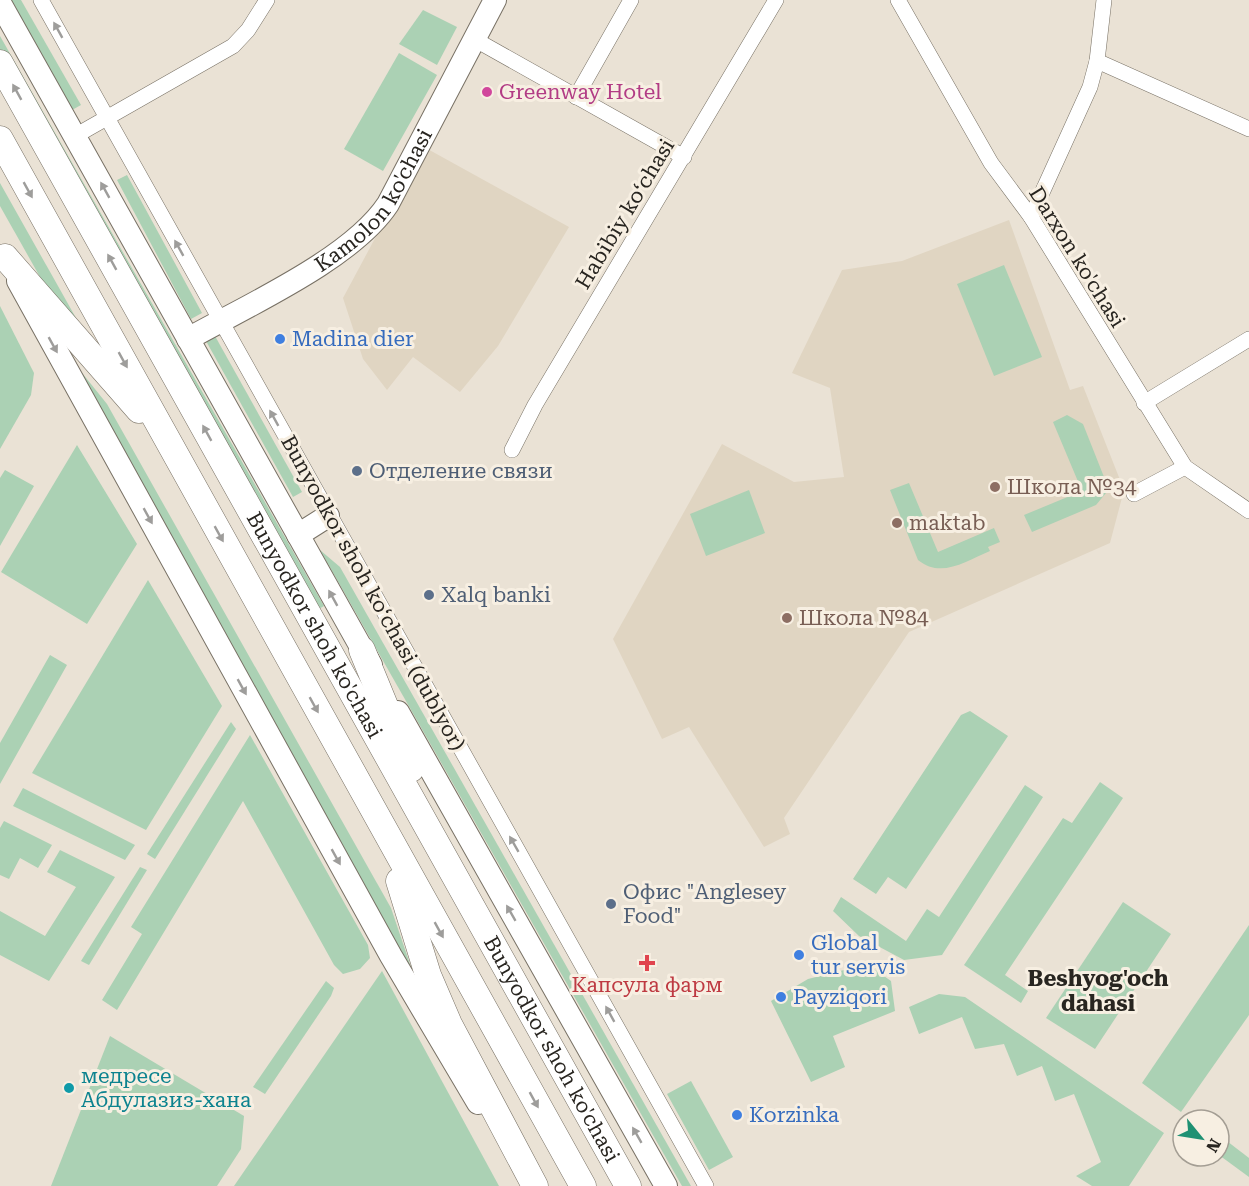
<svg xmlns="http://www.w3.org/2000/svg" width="1249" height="1186" font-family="'Roboto Serif',serif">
  <rect width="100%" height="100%" fill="#eae2d5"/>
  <g fill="#e0d5c2">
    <polygon points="424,147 569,227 498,346 460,392 413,357 387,390 363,359 343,298"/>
    <polygon points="1009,220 1070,390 1083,386 1124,490 1110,543 909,632 784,818 790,834 764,847 689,727 662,739 613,639 722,444 794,482 844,477 830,388 792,373 842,270 902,261"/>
  </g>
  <g fill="#abd1b4">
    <polygon points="11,0 21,0 81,105 72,110"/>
    <polygon points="423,10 457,27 437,65 399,44"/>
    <polygon points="0,36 324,606 317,610 0,49"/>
    <polygon points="399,53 437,75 383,171 344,149"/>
    <polygon points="127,175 202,313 191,319 117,180"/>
    <polygon points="0,183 85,334 53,300 0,206"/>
    <polygon points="1004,265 1042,357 994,376 957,284"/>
    <polygon points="0,306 34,373 31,395 0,449"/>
    <polygon points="215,336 302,492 293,497 206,341"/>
    <polygon points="62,348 107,404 391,908 414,976"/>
    <polygon points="1067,415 1083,424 1106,482 1106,493 1096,505 1032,532 1024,515 1082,491 1053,422"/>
    <polygon points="77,445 137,544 87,624 1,572"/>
    <polygon points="5,470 34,486 0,546 0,478"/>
    <path d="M909 483 938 552 994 528 1000 542 988 547 990 551C966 561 941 579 918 560L890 490Z"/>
    <polygon points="749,490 765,533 706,556 690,514"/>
    <polygon points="320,550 340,567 691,1186 682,1186"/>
    <polygon points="148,580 222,706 146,830 32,773"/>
    <polygon points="50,655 67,665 0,784 0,743"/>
    <polygon points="970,711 1008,736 906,889 888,877 876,894 853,879 961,715"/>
    <polygon points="231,722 236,729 155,859 147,854"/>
    <polygon points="250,735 368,945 370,958 360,969 343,974 334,965 243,801 117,1010 102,1000 142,934 131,927"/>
    <polygon points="1100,782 1123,798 1005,975 1028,991 1021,1003 964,965 1063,818 1072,823"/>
    <polygon points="1025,785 1043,797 942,955 904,960 859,936 833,911 841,897 906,941 927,909 939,917"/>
    <polygon points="23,788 135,845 125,860 13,806"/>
    <polygon points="4,821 52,845 38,868 20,858 9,879 0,875 0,828"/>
    <polygon points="60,850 115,877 49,981 0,955 0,911 45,936 76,887 47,872"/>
    <polygon points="140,867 147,870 89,965 81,961"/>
    <polygon points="1123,902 1171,934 1095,1049 1046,1018"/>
    <polygon points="1249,925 1249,1015 1181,1112 1142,1083"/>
    <polygon points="874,969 891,981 895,1011 833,1036 845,1067 811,1082 771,1001 808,979 844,970"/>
    <polygon points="382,971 499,1186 234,1186"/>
    <polygon points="326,981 334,988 331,996 265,1094 253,1087"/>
    <polygon points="939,994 965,997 1164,1133 1129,1186 1092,1186 1076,1176 1101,1162 1074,1094 1055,1101 1042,1066 1017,1076 1004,1044 975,1049 962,1017 919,1034 909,1007"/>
    <polygon points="110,1036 244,1116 241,1149 217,1186 51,1186"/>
    <polygon points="691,1081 733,1157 709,1170 667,1094"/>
    <polygon points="1219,1135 1249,1158 1249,1177 1219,1155"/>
  </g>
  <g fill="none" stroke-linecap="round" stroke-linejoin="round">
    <g stroke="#787165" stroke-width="16">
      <g id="street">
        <polyline points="41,0 706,1186"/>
        <polyline points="898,0 991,163 1031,217 1185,467 1249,511"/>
        <polyline points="474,39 684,157"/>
        <polyline points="1097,61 1249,129"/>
        <polyline points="576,97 631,0"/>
        <polyline points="75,136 233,46 248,30 267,0"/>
        <polyline points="1031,217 1090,87 1097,61 1104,0"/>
        <polyline points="1144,403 1249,339"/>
        <polyline points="512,450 535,405 776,0"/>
        <polyline points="1134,494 1185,467"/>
      </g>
    </g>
    <g stroke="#787165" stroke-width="24">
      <g id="secondary">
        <polyline points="0,3 371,665"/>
        <polyline points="18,281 391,956 478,1103"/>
        <path id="s1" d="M188 339C246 306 352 259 388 204L495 0"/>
        <polyline points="298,535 328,516"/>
        <polyline points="398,712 666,1186"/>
      </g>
    </g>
    <g stroke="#787165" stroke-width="27">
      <g id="primary">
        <path id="s2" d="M0 63 628 1186"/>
        <polyline points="0,139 583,1186"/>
        <polyline points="5,257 139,410"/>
        <polyline points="362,650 411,769"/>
        <polyline points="399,881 428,975 449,1024 535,1186"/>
      </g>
    </g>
    <use href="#street" stroke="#fff" stroke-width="15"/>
    <use href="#secondary" stroke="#fff" stroke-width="22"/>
    <use href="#primary" stroke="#fff" stroke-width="26"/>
  </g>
  <defs><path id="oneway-solid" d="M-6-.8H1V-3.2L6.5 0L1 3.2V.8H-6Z" transform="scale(1.5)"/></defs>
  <g fill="#9e9d9b">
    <use href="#oneway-solid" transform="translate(58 30) rotate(-119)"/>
    <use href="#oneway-solid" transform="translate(17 92) rotate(-119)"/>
    <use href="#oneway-solid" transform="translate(28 190) rotate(61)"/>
    <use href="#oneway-solid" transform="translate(105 190) rotate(-119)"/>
    <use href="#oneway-solid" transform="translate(179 248) rotate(-119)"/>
    <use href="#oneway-solid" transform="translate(112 262) rotate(-119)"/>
    <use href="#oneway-solid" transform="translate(53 345) rotate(61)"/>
    <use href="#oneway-solid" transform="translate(123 360) rotate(61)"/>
    <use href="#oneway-solid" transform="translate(274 418) rotate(-119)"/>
    <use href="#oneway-solid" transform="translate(207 433) rotate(-119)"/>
    <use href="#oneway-solid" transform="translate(148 516) rotate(61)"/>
    <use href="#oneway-solid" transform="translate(219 534) rotate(61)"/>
    <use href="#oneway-solid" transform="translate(333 598) rotate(-119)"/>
    <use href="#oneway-solid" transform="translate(242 687) rotate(61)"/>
    <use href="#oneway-solid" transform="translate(314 705) rotate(61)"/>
    <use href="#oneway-solid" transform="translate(514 844) rotate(-120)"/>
    <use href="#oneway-solid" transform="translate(336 857) rotate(61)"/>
    <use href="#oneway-solid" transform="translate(511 913) rotate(-120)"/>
    <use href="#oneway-solid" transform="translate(439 930) rotate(61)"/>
    <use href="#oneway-solid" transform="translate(610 1014) rotate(-119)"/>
    <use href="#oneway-solid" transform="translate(534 1100) rotate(61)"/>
    <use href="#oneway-solid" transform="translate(637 1135) rotate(-120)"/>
  </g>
  <circle fill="#d1479c" stroke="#f7efe2" stroke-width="2" cx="487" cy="92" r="6"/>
  <g fill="#3f7fe0" stroke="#f7efe2" stroke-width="2">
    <circle cx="280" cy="339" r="6"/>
    <circle cx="799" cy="955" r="6"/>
    <circle cx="781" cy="997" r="6"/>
    <circle cx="737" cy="1115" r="6"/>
  </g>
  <g fill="#5c6f8a" stroke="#f7efe2" stroke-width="2">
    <circle cx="357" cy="471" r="6"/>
    <circle cx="429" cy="595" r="6"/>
    <circle cx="611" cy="904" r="6"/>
  </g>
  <g fill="#8d6e63" stroke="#f7efe2" stroke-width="2">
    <circle cx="995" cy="487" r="6"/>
    <circle cx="897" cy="523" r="6"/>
    <circle cx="787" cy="618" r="6"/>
  </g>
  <path fill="#e0444e" stroke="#f7efe2" stroke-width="2" d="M644 954h6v6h6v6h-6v6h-6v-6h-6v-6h6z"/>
  <circle fill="#0f9aa8" stroke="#f7efe2" stroke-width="2" cx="69" cy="1088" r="6"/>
  <g text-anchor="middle" stroke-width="6" stroke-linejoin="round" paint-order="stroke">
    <g font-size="21" fill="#b23c85" stroke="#f7efe2" text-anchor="start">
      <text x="499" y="99">Greenway Hotel</text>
    </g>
    <g font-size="21" fill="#282520" stroke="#f7efe2">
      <text dy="7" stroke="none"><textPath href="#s1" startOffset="237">Kamolon ko'chasi</textPath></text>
      <text transform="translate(625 214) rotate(-59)" y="7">Habibiy koʻchasi</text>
      <text transform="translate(1077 257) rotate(58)" y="7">Darxon ko'chasi</text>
      <text transform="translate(373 593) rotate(61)" y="7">Bunyodkor shoh koʻchasi (dublyor)</text>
      <text dy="7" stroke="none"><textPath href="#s2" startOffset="644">Bunyodkor shoh ko'chasi</textPath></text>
      <text dy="7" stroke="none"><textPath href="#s2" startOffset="1130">Bunyodkor shoh ko'chasi</textPath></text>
    </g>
    <g font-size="21" fill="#366cbe" stroke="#f7efe2" text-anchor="start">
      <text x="292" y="346">Madina dier</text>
      <text x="811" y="950">Global<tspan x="811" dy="24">tur servis</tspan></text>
      <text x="793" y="1004">Payziqori</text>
      <text x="749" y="1122">Korzinka</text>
    </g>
    <g font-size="21" fill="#4e5e75" stroke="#f7efe2" text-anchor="start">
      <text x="369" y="478">Отделение связи</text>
      <text x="441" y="602">Xalq banki</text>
      <text x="623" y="899">Офис "Anglesey<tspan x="623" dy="24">Food"</tspan></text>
    </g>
    <g font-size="21" fill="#785e54" stroke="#f7efe2" text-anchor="start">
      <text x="1007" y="494">Школа №34</text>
      <text x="909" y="530">maktab</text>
      <text x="799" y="625">Школа №84</text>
    </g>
    <g font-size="21" fill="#be3a42" stroke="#f7efe2">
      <text x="647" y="992">Капсула фарм</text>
    </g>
    <g font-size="21" fill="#0d838f" stroke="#f7efe2" text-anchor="start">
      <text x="81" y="1083">медресе<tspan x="81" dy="24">Абдулазиз-хана</tspan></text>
    </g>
    <g font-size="22" font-weight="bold" fill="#282520" stroke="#f7efe2">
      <text x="1098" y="986">Beshyog'och<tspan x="1098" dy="25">dahasi</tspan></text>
    </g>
  </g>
  <g transform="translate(1201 1138) rotate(120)"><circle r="28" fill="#f7efe2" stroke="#a49e94" stroke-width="1.5"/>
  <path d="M0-4.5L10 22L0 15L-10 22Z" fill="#1e9173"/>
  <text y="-9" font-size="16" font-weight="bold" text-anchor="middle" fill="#282520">N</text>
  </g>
</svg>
